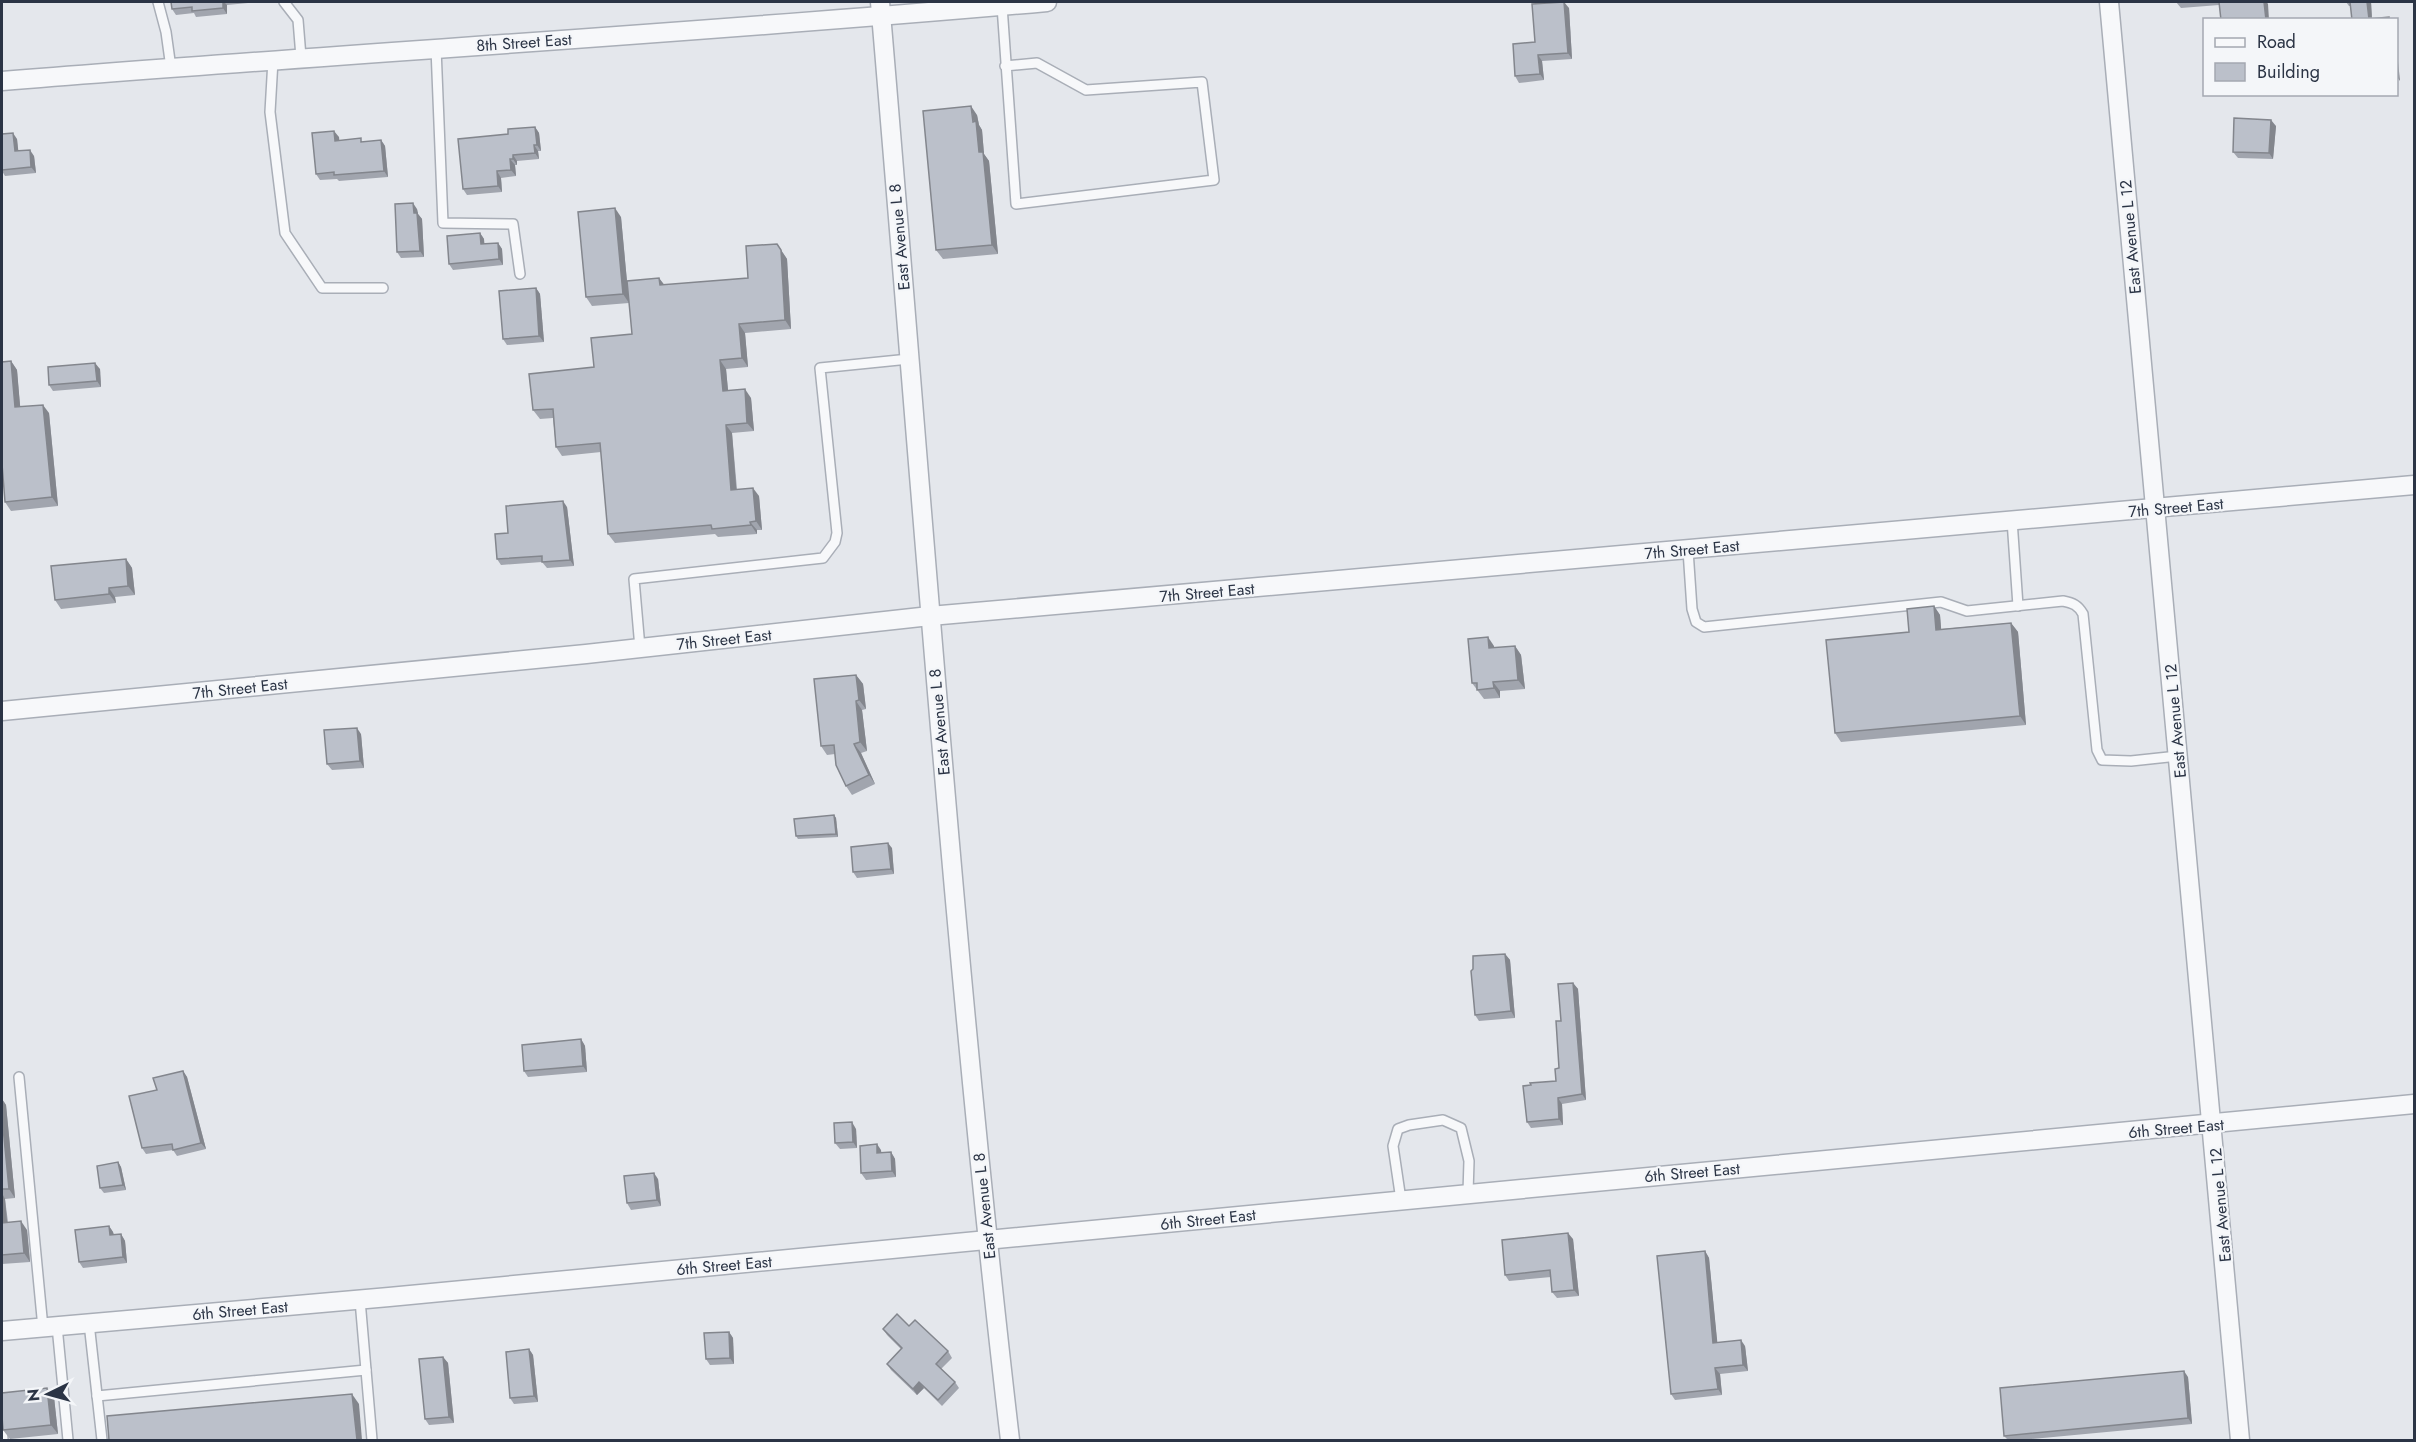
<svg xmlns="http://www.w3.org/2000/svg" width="2416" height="1442" font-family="Jost,sans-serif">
  <rect width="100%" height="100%" fill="#e4e7ec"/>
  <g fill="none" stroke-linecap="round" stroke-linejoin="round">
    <g stroke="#a9aeb7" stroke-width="12">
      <g id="service">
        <polyline points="158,2 166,32 171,68"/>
        <polyline points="284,2 298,20 301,57"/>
        <polyline points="1002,6 1016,204 1214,180 1202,82 1086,90 1037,63 1005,66"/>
        <polyline points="436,48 443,223 513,224 520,274"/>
        <polyline points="273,60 270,112 285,233 322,288 383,288"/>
        <polyline points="2012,520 2018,606"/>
        <path d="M1688 550 1692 609 1696 622 1704 627 1941 602 1967 611 2063 601C2073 603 2078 605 2083 614L2097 750 2102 760 2131 761 2178 756"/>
        <polyline points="640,648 634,579 823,558 835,542 837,533 820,368 909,359"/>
        <polyline points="19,1077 43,1328"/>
        <polyline points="1401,1200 1393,1146 1398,1129 1409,1125 1443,1120 1461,1128 1469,1161 1468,1193"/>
        <polyline points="360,1300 372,1440"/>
        <polyline points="89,1323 102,1440"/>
        <polyline points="57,1326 68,1440"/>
        <polyline points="97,1396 366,1370"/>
        <polyline points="2,1425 3,1440"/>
      </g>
    </g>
    <g stroke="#a9aeb7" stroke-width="21">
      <g id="minor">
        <path d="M880 2C921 481 954 962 1010 1440"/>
        <polyline points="2109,2 2240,1440"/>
        <path d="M2 81C350 53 699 33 1047 2"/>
        <polyline points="2,711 586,654 930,616 2414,485"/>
        <polyline points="2,1331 389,1297 2414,1104"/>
      </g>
    </g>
    <use href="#service" stroke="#f7f8fa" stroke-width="9"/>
    <use href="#minor" stroke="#f7f8fa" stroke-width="18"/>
  </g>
  <g fill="#a1a5ae">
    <polygon points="171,2 248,2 248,3 227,5 227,14 196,17 194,13 176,15 172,9"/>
    <polygon points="2176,2 2266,2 2268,4 2219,5 2181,8"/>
    <polygon points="2346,2 2371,2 2372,19 2389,17 2391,20 2352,20 2351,6 2349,6"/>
    <polygon points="1569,8 1572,59 1542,61 1544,80 1519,83 1515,76 1535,42"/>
    <polygon points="977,115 979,125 982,130 984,154 989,161 998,254 943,259 936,250"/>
    <polygon points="2276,126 2273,159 2238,158 2233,152"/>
    <polygon points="535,127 539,133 541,151 538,151 539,159 517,161 517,165 515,165 516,176 501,178 502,192 467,195 463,189 508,134"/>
    <polygon points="2,134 17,139 18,151 34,156 36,173 5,176 2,171"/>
    <polygon points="339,137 339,140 363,142 381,140 385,146 388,177 339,181 337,179 320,180 316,174"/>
    <polygon points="417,209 418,214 422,219 424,257 401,258 397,252"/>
    <polygon points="621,217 629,303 592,306 586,297"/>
    <polygon points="480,233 484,239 484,244 498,243 502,249 503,265 453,270 449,264"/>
    <polygon points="777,244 787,259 791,329 745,333 748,367 726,369 728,391 751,398 754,431 732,433 737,489 759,496 762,530 757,530 757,534 718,537 715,534 615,543 608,534 601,452 562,456 556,447 553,418 540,419 533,410 594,367 632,334 659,278 664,285 748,278"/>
    <polygon points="536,288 540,294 544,342 507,345 503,339"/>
    <polygon points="11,361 17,370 20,407 49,413 58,506 11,511 5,502"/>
    <polygon points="100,369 101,387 53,391 49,385"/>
    <polygon points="567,507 574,566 547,568 542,562 501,565 497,559 508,533"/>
    <polygon points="126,559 132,568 135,595 115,597 116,603 61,609 55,600"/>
    <polygon points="1934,606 1940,615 1941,629 2011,623 2018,632 2026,725 1841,742 1835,733 1909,632"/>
    <polygon points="1494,646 1494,648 1515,646 1521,655 1525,689 1500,691 1500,698 1484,699 1472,683"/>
    <polygon points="856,675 863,684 866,709 862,710 867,751 861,753 875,784 852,795 846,786 835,754 827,755 821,746"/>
    <polygon points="361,734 364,768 332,770 327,764"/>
    <polygon points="834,815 836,818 838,837 798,839 796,836"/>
    <polygon points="892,848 894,874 857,878 853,872"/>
    <polygon points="1505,954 1510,960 1515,1018 1479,1021 1475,1015"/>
    <polygon points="1573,983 1578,989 1586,1100 1562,1104 1563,1125 1531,1128 1527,1122 1556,1081 1559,1068 1561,1021"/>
    <polygon points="581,1039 585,1046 587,1072 528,1077 524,1071"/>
    <polygon points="183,1071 187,1077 206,1149 177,1156 173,1150 146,1154 142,1148 157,1090"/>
    <polygon points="2,1099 6,1105 15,1198 5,1199 8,1222 27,1230 30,1262 2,1264"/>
    <polygon points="856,1129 857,1148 840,1149 835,1143"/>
    <polygon points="881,1150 881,1153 891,1152 895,1159 896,1177 866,1180 861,1173"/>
    <polygon points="118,1162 121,1167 126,1190 104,1193 100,1188"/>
    <polygon points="658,1179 661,1206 631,1210 627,1203"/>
    <polygon points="109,1226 113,1232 114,1235 121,1234 125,1241 127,1263 83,1268 79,1262"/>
    <polygon points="1573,1239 1579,1296 1557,1298 1552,1292 1551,1277 1509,1281 1505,1275"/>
    <polygon points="1705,1251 1709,1258 1717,1342 1745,1346 1748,1371 1720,1374 1722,1395 1675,1400 1671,1394"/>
    <polygon points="909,1326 948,1351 952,1358 941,1369 955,1382 959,1388 942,1406 924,1388 917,1395 891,1370 887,1364 901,1349 887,1335 883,1329"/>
    <polygon points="729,1332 733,1338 734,1364 710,1365 706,1359"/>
    <polygon points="529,1349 533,1355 538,1402 514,1404 510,1398"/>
    <polygon points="443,1357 448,1363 454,1423 429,1425 425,1419"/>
    <polygon points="2188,1377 2192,1424 2021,1440 2008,1440 2004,1436"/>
    <polygon points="54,1397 58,1434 10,1439 3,1430"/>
  </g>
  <g fill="#83868d">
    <polygon points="223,2 224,2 227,5 227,14 223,8"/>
    <polygon points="1564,2 1569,8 1572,59 1568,53"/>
    <polygon points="2264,2 2266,2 2268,4 2269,20 2266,20"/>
    <polygon points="2367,2 2371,2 2372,20 2369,19"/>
    <polygon points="2397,52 2400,81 2397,77"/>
    <polygon points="1538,55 1542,61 1544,80 1540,74"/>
    <polygon points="971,106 977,115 979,125 982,130 984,154 989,161 998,254 992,245"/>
    <polygon points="2271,120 2276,126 2273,159 2269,153"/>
    <polygon points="535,127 539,133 541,151 537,145"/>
    <polygon points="334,131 339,137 340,147 335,141"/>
    <polygon points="13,133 17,139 19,157 15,151"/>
    <polygon points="381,140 385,146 388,177 384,171"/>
    <polygon points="534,145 538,151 539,159 535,153"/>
    <polygon points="30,150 34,156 36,173 31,167"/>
    <polygon points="513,155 517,161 517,165 513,159"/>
    <polygon points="510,159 515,165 516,176 511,170"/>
    <polygon points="497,171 501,178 502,192 498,186"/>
    <polygon points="413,203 417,209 418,214 422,219 424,257 420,251 414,213"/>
    <polygon points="615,208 621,217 629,303 623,294"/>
    <polygon points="480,233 484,239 485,250 481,244"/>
    <polygon points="498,243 502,249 503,265 499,259"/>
    <polygon points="777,244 787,259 791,329 785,320"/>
    <polygon points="659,278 666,287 660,285"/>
    <polygon points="536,288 540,294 544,342 539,336"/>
    <polygon points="739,324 745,333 748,367 742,358"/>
    <polygon points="720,360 726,369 729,400 723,391"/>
    <polygon points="11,361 17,370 21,416 15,407"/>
    <polygon points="95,363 100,369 101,387 97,381"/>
    <polygon points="745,389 751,398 754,431 747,423"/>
    <polygon points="43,405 49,413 58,506 52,497"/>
    <polygon points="726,425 732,433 737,498 731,490"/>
    <polygon points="753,488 759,496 762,530 756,521"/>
    <polygon points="563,501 567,507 574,566 570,560"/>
    <polygon points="750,522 757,530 757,534 751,525"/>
    <polygon points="126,559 132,568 135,595 128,586"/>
    <polygon points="109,588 115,597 116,603 109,594"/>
    <polygon points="1934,606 1940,615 1942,639 1936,630"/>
    <polygon points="2011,623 2018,632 2026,725 2020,716"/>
    <polygon points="1488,637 1494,646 1495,657 1489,648"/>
    <polygon points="1515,646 1521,655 1525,689 1518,680"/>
    <polygon points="856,675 863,684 866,709 859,700"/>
    <polygon points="1493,682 1500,691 1500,698 1494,688"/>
    <polygon points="856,701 862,710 867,751 860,742"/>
    <polygon points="357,728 361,734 364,768 360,761"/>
    <polygon points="854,744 861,753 875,784 869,775"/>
    <polygon points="834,815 836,818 838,837 836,834"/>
    <polygon points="888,843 892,848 894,874 891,869"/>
    <polygon points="1505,954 1510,960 1515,1018 1511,1011"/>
    <polygon points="1573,983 1578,989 1586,1100 1582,1094"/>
    <polygon points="581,1039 585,1046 587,1072 583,1066"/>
    <polygon points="183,1071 187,1077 206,1149 201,1143"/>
    <polygon points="1558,1098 1562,1104 1563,1125 1559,1119"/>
    <polygon points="2,1099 6,1105 15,1198 9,1189 2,1117"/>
    <polygon points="852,1122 856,1129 857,1148 853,1142"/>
    <polygon points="877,1144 881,1150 882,1159 877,1153"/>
    <polygon points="891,1152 895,1159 896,1177 892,1171"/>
    <polygon points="118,1162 121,1167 126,1190 123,1185"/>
    <polygon points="654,1173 658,1179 661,1206 657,1200"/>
    <polygon points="2,1193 5,1199 8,1232 2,1223"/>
    <polygon points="21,1221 27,1230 30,1262 24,1253"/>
    <polygon points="109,1226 113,1232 115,1241 110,1235"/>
    <polygon points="1568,1233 1573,1239 1579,1296 1574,1290"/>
    <polygon points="121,1234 125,1241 127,1263 123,1257"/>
    <polygon points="1705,1251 1709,1258 1718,1349 1713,1343"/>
    <polygon points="729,1332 733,1338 734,1364 730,1358"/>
    <polygon points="1741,1340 1745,1346 1748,1371 1743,1365"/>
    <polygon points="529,1349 533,1355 538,1402 534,1396"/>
    <polygon points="443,1357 448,1363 454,1423 449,1417"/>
    <polygon points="1715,1368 1720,1374 1722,1395 1718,1389"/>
    <polygon points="2184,1371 2188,1377 2192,1424 2188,1418"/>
    <polygon points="919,1382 924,1388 917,1395 913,1389"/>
    <polygon points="47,1388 54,1397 58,1434 51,1425"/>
    <polygon points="352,1394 359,1404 362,1440 357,1440"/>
  </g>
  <g fill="#bbc0ca" stroke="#83868d" stroke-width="1.5">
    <polygon points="171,2 223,2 223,8 192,11 192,7 172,9"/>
    <polygon points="1564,2 1568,53 1538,55 1540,74 1515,76 1513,44 1535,42 1532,4"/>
    <polygon points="2219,2 2264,2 2266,20 2221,20"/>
    <polygon points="2350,2 2367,2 2369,19 2389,17 2389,20 2352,20"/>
    <polygon points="971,106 973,122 976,121 979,152 983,152 992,245 936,250 923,111"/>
    <polygon points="2234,118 2271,120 2269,153 2233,152"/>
    <polygon points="535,127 537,145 534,145 535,153 513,155 513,159 510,159 511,170 497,171 498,186 463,189 458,139 508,134 508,129"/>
    <polygon points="334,131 335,141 361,138 361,142 381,140 384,171 334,175 334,172 316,174 312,133"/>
    <polygon points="13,133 15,151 30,150 31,167 2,170 2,134"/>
    <polygon points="413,203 414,213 417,213 420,251 397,252 395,204"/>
    <polygon points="615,208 623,294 586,297 578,212"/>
    <polygon points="480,233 481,244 498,243 499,259 449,264 447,236"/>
    <polygon points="777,244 781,250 785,320 739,324 742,358 720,360 723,391 745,389 747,423 726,425 731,490 753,488 756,521 750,522 751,525 712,529 711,525 608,534 600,443 556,447 553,409 533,410 529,374 594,367 591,338 632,334 627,281 659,278 660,285 748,278 746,246"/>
    <polygon points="536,288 539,336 503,339 499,291"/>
    <polygon points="11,361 15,407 43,405 52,497 5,502 2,464 2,362"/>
    <polygon points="95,363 97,381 49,385 48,367"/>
    <polygon points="563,501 570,560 542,562 542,556 497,559 495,534 508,533 506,506"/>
    <polygon points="126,559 128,586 109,588 109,594 55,600 51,566"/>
    <polygon points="1934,606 1936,630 2011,623 2020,716 1835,733 1826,640 1909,632 1907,609"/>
    <polygon points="1488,637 1489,648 1515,646 1518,680 1493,682 1494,688 1477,690 1477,683 1472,683 1468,639"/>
    <polygon points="856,675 859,700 856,701 860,742 854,744 869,775 846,786 836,765 834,745 821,746 814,679"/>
    <polygon points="357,728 360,761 327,764 324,730"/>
    <polygon points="834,815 836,834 796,836 794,819"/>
    <polygon points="888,843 891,869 853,872 851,847"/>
    <polygon points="1505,954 1511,1011 1475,1015 1471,971 1473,969 1473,956"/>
    <polygon points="1573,983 1582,1094 1558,1098 1559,1119 1527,1122 1523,1086 1531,1085 1530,1083 1556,1081 1555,1069 1559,1068 1556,1021 1561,1021 1558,984"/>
    <polygon points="581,1039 583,1066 524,1071 522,1045"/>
    <polygon points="183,1071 201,1143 173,1150 172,1144 142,1148 129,1096 157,1090 153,1078"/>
    <polygon points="2,1117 9,1189 2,1189"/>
    <polygon points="852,1122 853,1142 835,1143 834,1123"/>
    <polygon points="877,1144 877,1153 891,1152 892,1171 861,1173 860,1146"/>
    <polygon points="118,1162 123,1185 100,1188 97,1166"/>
    <polygon points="654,1173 657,1200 627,1203 624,1176"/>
    <polygon points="2,1217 2,1223 21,1221 24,1253 2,1255"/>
    <polygon points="109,1226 110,1235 121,1234 123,1257 79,1262 75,1230"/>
    <polygon points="1568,1233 1574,1290 1552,1292 1550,1270 1505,1275 1502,1240"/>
    <polygon points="1705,1251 1713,1343 1741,1340 1743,1365 1715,1368 1718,1389 1671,1394 1657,1256"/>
    <polygon points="897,1314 909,1326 915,1320 948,1351 936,1364 955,1382 938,1400 919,1382 913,1389 887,1364 902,1348 883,1329"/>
    <polygon points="729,1332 730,1358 706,1359 704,1333"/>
    <polygon points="529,1349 534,1396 510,1398 506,1352"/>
    <polygon points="443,1357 449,1417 425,1419 419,1359"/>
    <polygon points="2184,1371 2188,1418 2004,1436 2000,1388"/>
    <polygon points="47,1388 51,1425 3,1430 2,1416 2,1393"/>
    <polygon points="352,1394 357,1440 109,1440 107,1416"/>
  </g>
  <g text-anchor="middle" stroke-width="4.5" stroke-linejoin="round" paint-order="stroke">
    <g font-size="16" fill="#2b3445" stroke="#f4f6f9">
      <text transform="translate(524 42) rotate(-4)" y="6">8th Street East</text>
      <text transform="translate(899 237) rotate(-95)" y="6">East Avenue L 8</text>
      <text transform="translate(2130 237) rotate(-95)" y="6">East Avenue L 12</text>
      <text transform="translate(2176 507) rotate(-5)" y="6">7th Street East</text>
      <text transform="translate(1692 549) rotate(-5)" y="6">7th Street East</text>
      <text transform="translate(1207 592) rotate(-5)" y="6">7th Street East</text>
      <text transform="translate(724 639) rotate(-6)" y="6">7th Street East</text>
      <text transform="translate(240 688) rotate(-6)" y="6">7th Street East</text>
      <text transform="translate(2175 721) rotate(-95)" y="6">East Avenue L 12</text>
      <text transform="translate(939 722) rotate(-95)" y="6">East Avenue L 8</text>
      <text transform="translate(2176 1128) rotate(-5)" y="6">6th Street East</text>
      <text transform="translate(1692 1172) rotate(-5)" y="6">6th Street East</text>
      <text transform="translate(2220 1205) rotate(-95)" y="6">East Avenue L 12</text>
      <text transform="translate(984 1206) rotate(-96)" y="6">East Avenue L 8</text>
      <text transform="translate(1208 1219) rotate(-6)" y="6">6th Street East</text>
      <text transform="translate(724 1265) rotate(-5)" y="6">6th Street East</text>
      <text transform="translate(240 1310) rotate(-5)" y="6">6th Street East</text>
    </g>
  </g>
  <rect width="2416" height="1442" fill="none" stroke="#2b3445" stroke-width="6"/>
  <rect x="2203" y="18" width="195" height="78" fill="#f4f6f9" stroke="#a4a8b1" stroke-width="1.5"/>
  <rect x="2215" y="38" width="30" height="9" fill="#f7f8fa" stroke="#a4a8b1" stroke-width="1.5"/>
  <text x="2257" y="48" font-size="18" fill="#2b3445">Road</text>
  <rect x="2215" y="63" width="30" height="18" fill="#bbc0ca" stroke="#a4a8b1" stroke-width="1.5"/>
  <text x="2257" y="78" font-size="18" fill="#2b3445">Building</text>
  <g transform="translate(48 1394) rotate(265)" stroke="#f4f6f9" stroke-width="4.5" paint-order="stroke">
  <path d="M0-4.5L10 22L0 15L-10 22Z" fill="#2b3445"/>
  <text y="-9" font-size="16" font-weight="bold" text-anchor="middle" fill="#2b3445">N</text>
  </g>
</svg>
